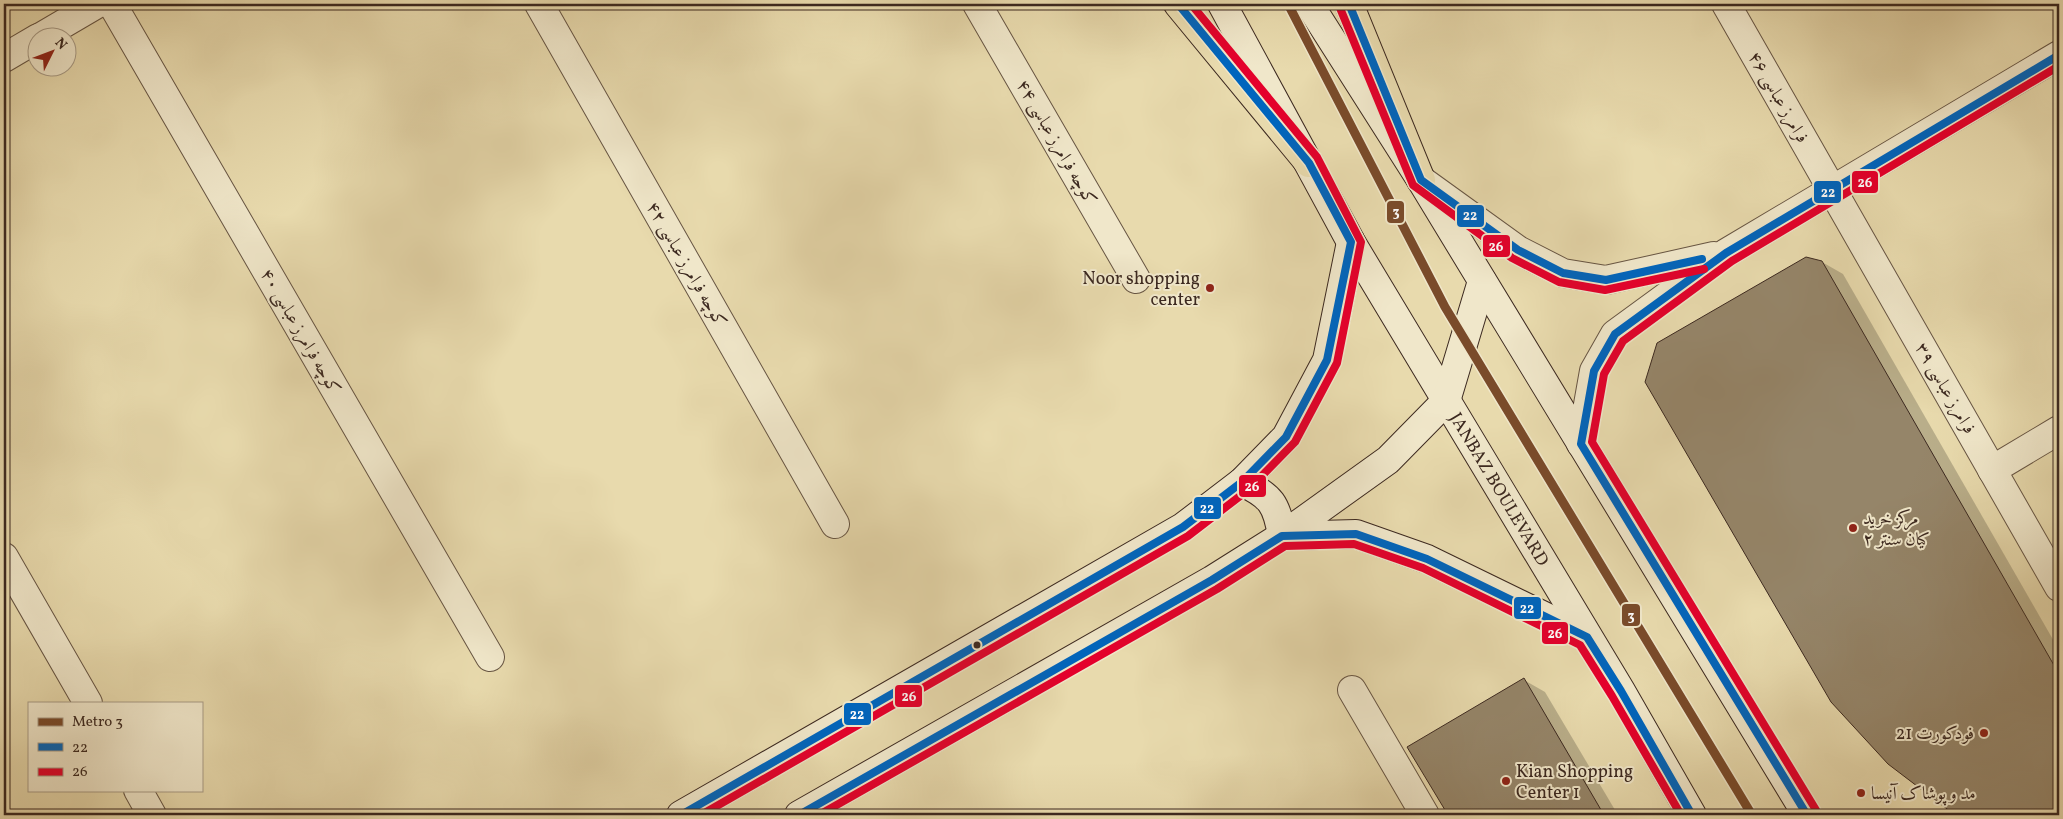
<svg xmlns="http://www.w3.org/2000/svg" width="2063" height="819" font-family="Vollkorn,Amiri,serif">
  <rect width="100%" height="100%" fill="#e8daad"/>
  <filter id="stains"><feTurbulence type="fractalNoise" baseFrequency=".004" numOctaves="4"/><feColorMatrix values="0 0 0 0 .2 0 0 0 0 .09 0 0 0 0 .02 0 0 0 .5 -.17"/></filter>
  <radialGradient id="worn" r=".72"><stop offset=".6" stop-color="#630" stop-opacity="0"/><stop offset="1" stop-color="#630" stop-opacity=".3"/></radialGradient>
  <g fill="#0003">
    <polygon points="1822,262 1843,274 2059,650 2059,815 1957,815 1889,763"/>
    <polygon points="1524,680 1545,692 1618,815 1449,815 1409,747"/>
  </g>
  <g fill="#958569" stroke="#3c2920">
    <polygon points="1806,257 1822,261 2059,674 2059,815 1955,815 1888,764 1831,702 1645,382 1657,343"/>
    <polygon points="1524,678 1604,815 1448,815 1407,747"/>
  </g>
  <g fill="none" stroke-linecap="round" stroke-linejoin="round">
    <g stroke="#675543" stroke-width="30">
      <g id="minor">
        <polyline points="112,4 490,657"/>
        <polyline points="539,4 835,524"/>
        <polyline points="977,4 1136,279"/>
        <polyline points="1726,4 2059,587"/>
        <polyline points="39,38 97,4"/>
        <polyline points="4,58 38,38"/>
        <polyline points="1992,470 2059,430"/>
        <polyline points="4,557 88,703"/>
        <polyline points="1352,690 1425,815"/>
        <polyline points="138,790 152,815"/>
      </g>
    </g>
    <g stroke="#675543" stroke-width="30">
      <g id="tertiary">
        <polyline points="1421,180 1518,250 1563,273 1606,280 1714,256"/>
        <polyline points="1581,444 1594,371 1615,334 1726,253 2059,55"/>
      </g>
    </g>
    <g stroke="#3c2920" stroke-width="30">
      <g id="secondary">
        <path id="s1" d="M1222 4 1351 242 1621 691 1692 815"/>
        <polyline points="1309,4 1421,180 1807,815"/>
        <path d="M1242 482C1271 496 1277 504 1282 536"/>
        <polyline points="1282,536 1356,534 1427,559 1587,637"/>
        <polyline points="681,815 1183,527 1242,482 1286,437 1327,360 1351,242"/>
        <polyline points="799,815 1212,580 1282,536 1388,460 1446,401 1482,281"/>
      </g>
    </g>
    <g stroke="#3c2920" stroke-width="30">
      <g id="trunk">
        <polyline points="1178,4 1309,163"/>
        <polyline points="1349,4 1421,180"/>
      </g>
    </g>
    <use href="#minor" stroke="#f0e7ca" stroke-width="28"/>
    <use href="#tertiary" stroke="#f0e7ca" stroke-width="28"/>
    <use href="#secondary" stroke="#f0e7ca" stroke-width="28"/>
    <use href="#trunk" stroke="#e8daad" stroke-width="28"/>
    <g stroke="#f0e7ca" stroke-width="11">
      <g id="bus-1">
        <polyline points="1349,4 1421,180 1518,250 1563,273 1606,280 1702,259"/>
        <polyline points="681,815 1183,527 1242,482 1286,437 1327,360 1351,242 1309,163 1178,4"/>
        <polyline points="799,815 1212,580 1282,536 1356,534 1427,559 1587,637 1621,691 1692,815"/>
        <polyline points="1807,815 1581,444 1594,371 1615,334 1726,253 2059,55"/>
      </g>
    </g>
    <g stroke="#f0e7ca" stroke-width="11">
      <g id="bus-2">
        <polyline points="1340,8 1413,185 1512,258 1559,282 1605,290 1704,269"/>
        <polyline points="1816,810 1592,442 1604,374 1623,341 1732,261 2059,66"/>
        <polyline points="701,815 1188,536 1248,490 1295,442 1337,363 1361,242 1317,157 1191,4"/>
        <polyline points="819,815 1217,589 1285,546 1354,544 1423,568 1580,645 1612,696 1681,815"/>
      </g>
    </g>
    <use href="#bus-1" stroke="#0065bd" stroke-width="8"/>
    <use href="#bus-2" stroke="#e4002b" stroke-width="8"/>
    <g stroke="#f0e7ca" stroke-width="12">
      <polyline id="metro-1" points="1288,4 1445,307 1752,815"/>
    </g>
    <use href="#metro-1" stroke="#7a4b2a" stroke-width="9"/>
  </g>
  <g fill="#8f2418" stroke="#f0e7ca" stroke-width="2">
    <circle cx="1210" cy="288" r="5"/>
    <circle cx="1853" cy="528" r="5"/>
    <circle cx="1984" cy="733" r="5"/>
    <circle cx="1506" cy="781" r="5"/>
    <circle cx="1861" cy="793" r="5"/>
  </g>
  <circle fill="#3c2920" stroke="#f0e7ca" stroke-width="2" cx="977" cy="645" r="4.5"/>
  <g text-anchor="middle" stroke-width="4" stroke-linejoin="round" paint-order="stroke">
    <g font-size="18" fill="#3c2920" stroke="#f0e7ca">
      <text transform="translate(1779 97) rotate(60)" y="6">فرامرز عباسی ۴۶</text>
      <text transform="translate(1057 142) rotate(60)" y="6">کوچه فرامرز عباسی ۴۴</text>
      <text transform="translate(687 264) rotate(60)" y="6">کوچه فرامرز عباسی ۴۲</text>
      <text transform="translate(301 331) rotate(60)" y="6">کوچه فرامرز عباسی ۴۰</text>
      <text transform="translate(1946 388) rotate(60)" y="6">فرامرز عباسی ۳۹</text>
      <text dy="6" stroke="none"><textPath href="#s1" startOffset="559">JANBAZ BOULEVARD</textPath></text>
    </g>
    <g font-size="18" fill="#3c2920" stroke="#f0e7ca" text-anchor="start">
      <text x="1200" y="284" text-anchor="end">Noor shopping<tspan x="1200" dy="21">center</tspan></text>
      <text x="1863" y="524">مرکز خرید<tspan x="1863" dy="21">کیان سنتر ۲</tspan></text>
      <text x="1974" y="739" text-anchor="end">فودکورت 21</text>
      <text x="1516" y="777">Kian Shopping<tspan x="1516" dy="21">Center 1</tspan></text>
      <text x="1871" y="799">مد و پوشاک آنیسا</text>
    </g>
  </g>
  <g stroke="#f0e7ca" stroke-width="2">
    <rect x="1851" y="170" width="28" height="24" rx="5" fill="#e4002b"/>
    <rect x="1813" y="180" width="29" height="24" rx="5" fill="#0065bd"/>
    <rect x="1386" y="200" width="19" height="24" rx="5" fill="#7a4b2a"/>
    <rect x="1456" y="204" width="29" height="24" rx="5" fill="#0065bd"/>
    <rect x="1482" y="234" width="29" height="24" rx="5" fill="#e4002b"/>
    <rect x="1238" y="474" width="29" height="24" rx="5" fill="#e4002b"/>
    <rect x="1193" y="496" width="29" height="24" rx="5" fill="#0065bd"/>
    <rect x="1513" y="596" width="29" height="24" rx="5" fill="#0065bd"/>
    <rect x="1621" y="603" width="20" height="24" rx="5" fill="#7a4b2a"/>
    <rect x="1541" y="621" width="28" height="24" rx="5" fill="#e4002b"/>
    <rect x="894" y="684" width="29" height="24" rx="5" fill="#e4002b"/>
    <rect x="843" y="702" width="29" height="24" rx="5" fill="#0065bd"/>
  </g>
  <g font-size="14" text-anchor="middle" font-weight="bold" fill="#fff">
    <text x="1865" y="187">26</text>
    <text x="1828" y="197">22</text>
    <text x="1396" y="216">3</text>
    <text x="1470" y="220">22</text>
    <text x="1496" y="251">26</text>
    <text x="1252" y="491">26</text>
    <text x="1207" y="513">22</text>
    <text x="1527" y="613">22</text>
    <text x="1631" y="620">3</text>
    <text x="1555" y="638">26</text>
    <text x="909" y="701">26</text>
    <text x="857" y="719">22</text>
  </g>
  <rect width="2063" height="819" fill="none" stroke="#e8daad" stroke-width="20"/>
  <rect x="5" y="5" width="2053" height="809" fill="none" stroke="#3c2920" stroke-width="2.5"/>
  <rect x="10" y="10" width="2043" height="799" fill="none" stroke="#3c2920"/>
  <rect x="28" y="702" width="175" height="90" fill="#f0e7ca" stroke="#a89b86"/>
  <rect x="38" y="718" width="25" height="8" fill="#7a4b2a" stroke="#a89b86"/>
  <text x="72" y="726" font-size="15" fill="#3c2920">Metro 3</text>
  <rect x="38" y="743" width="25" height="8" fill="#0065bd" stroke="#a89b86"/>
  <text x="72" y="752" font-size="15" fill="#3c2920">22</text>
  <rect x="38" y="768" width="25" height="8" fill="#e4002b" stroke="#a89b86"/>
  <text x="72" y="776" font-size="15" fill="#3c2920">26</text>
  <g transform="translate(52 52) rotate(48)"><circle r="24" fill="#f0e7ca" stroke="#a89b86"/>
  <path d="M0-4L9 19L0 12L-9 19Z" fill="#8f2418"/>
  <text y="-8" font-size="14" font-weight="bold" text-anchor="middle" fill="#3c2920">N</text>
  </g>
  <rect width="100%" height="100%" filter="url(#stains)"/>
  <rect width="100%" height="100%" fill="url(#worn)"/>
</svg>
